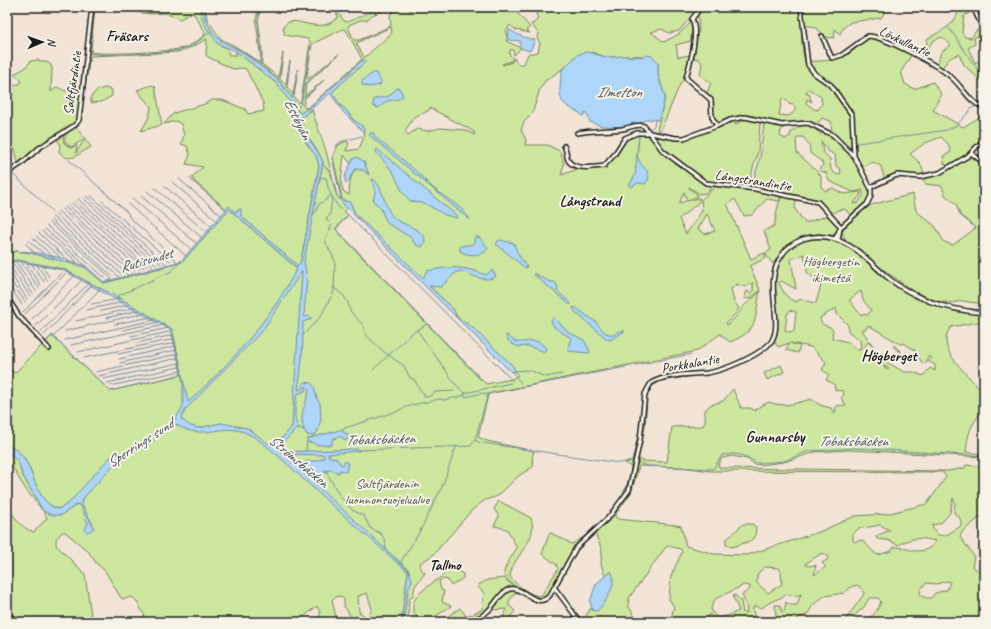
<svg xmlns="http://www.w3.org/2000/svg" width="991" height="629" font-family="Caveat,sans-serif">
  <rect width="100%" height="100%" fill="#f2e4d7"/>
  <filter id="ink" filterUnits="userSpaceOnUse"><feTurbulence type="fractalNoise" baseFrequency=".025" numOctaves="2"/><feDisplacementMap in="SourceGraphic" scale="8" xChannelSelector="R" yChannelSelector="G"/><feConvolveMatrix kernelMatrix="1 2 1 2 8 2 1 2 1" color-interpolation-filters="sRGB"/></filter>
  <g filter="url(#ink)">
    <g fill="#cde79e" stroke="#74825d" fill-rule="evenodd">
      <path d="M93 7H95L91 52C103 55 170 52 183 48 191 46 198 40 204 36L205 32 194 14 191 13 180 19 165 13 151 14 134 12 135 7H201L200 11 218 44 227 48 229 55H236V51L276 83 292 104 299 133 316 156 319 165 301 261 298 266 241 216 239 210 235 212 229 206 226 209 194 181 192 177 203 167 186 164 190 155 187 146 181 144 184 135 181 124 176 121 164 124 174 113 205 104 212 100H222L245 109 248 114 264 111 263 103 246 69 242 68 233 69 208 57 206 55 207 39 192 47 178 52 91 56 89 61 82 109Z"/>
      <path d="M203 7H205L207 19 221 39 235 46 259 62 261 59 256 22 258 7H261L258 21 262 64 278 77 283 53 280 80 286 84 290 61 287 87 293 95 298 69 294 97 299 103 301 101 310 42 308 39 285 35 283 28C291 9 318 39 338 17L334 7 344 21 347 22 382 7H408L410 11 419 7H533L521 12 517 9 518 14 530 27 526 30 530 33 516 30 510 25 506 31 508 36 506 41 521 48 514 55 513 50 511 49 509 54 513 58 511 61 502 64 503 65 512 62 514 58 518 64H524L528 54 538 52 540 43 537 38 539 34 531 24 534 23 538 19 534 7H699L679 31 670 33 661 29 651 32 664 42 679 34 689 24H692L691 41 676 45 678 57 691 55 685 79 681 82 660 132 659 133 657 130 665 97 658 74V62C648 51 622 58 608 57 603 57 597 54 593 52L569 64 545 81 540 89 532 114 524 122 521 130 526 140 525 145H547L560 151 564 164 561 175 578 169 605 167C619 143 630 129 660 136 668 138 676 140 684 138 702 134 718 124 736 119L735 125 744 120 745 117 758 120 760 122 758 152 751 175V186L723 183 713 184 700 179 710 186V190L706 193 700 194 689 187V188L697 194V197L687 200 684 192 679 204C684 200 694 200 700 198L699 202 679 219 686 234 702 211 701 200 717 185 755 189 781 196 779 201 767 199 752 215 744 216 735 199 727 204 751 259 764 253 766 258 750 266 760 290C756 294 750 301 744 298L747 291 751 293 753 291V283L745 287 737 284 731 289 734 302 739 308 736 313 726 323 727 325C736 319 741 308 748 302 753 298 756 296 760 291 754 319 760 330 730 342L720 334 697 351 491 393 488 395 478 437 487 441 534 451 532 458 534 466 517 477 498 496 485 500 472 510 433 555 420 563 421 569 425 573 415 586 413 596 409 599 408 622H403L409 585V570L383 547 389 555 408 572 401 622H362L365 616 368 617 372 609 367 593 358 596 359 612 364 615 361 622H350C350 615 349 611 344 607V599L340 596 335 597 332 600 337 622H320V612L317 606 297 622H148L136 600 132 597 123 599 121 598 105 571 96 563 88 551 65 532H62L56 539V545L85 574 92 622H26L7 614V502C11 514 21 529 34 532L47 518 43 511C36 501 27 493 21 482 16 474 15 468 7 461V452L18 460 22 474 43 511 69 510 77 504C84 507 88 519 88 527L93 525 81 503 68 504 58 509C29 500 37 454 7 445V372L10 370 15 373 42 345C33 335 7 311 7 298L18 314 48 351 51 348 45 343 52 335 110 391 179 375 182 372 172 329 121 299 63 269 17 260 7 263V254L16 251 31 253 85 267 104 283 182 262 229 209 301 272 323 162C316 144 305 141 301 118L312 110 326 151 337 196 347 207 344 211 348 215 336 229 486 384 512 379 518 375 490 344 487 343 473 328 456 316 454 310 355 214 351 204 342 199 333 157 338 145 347 141 349 143 346 151 359 149 365 134 363 132 364 129 361 125 352 119 350 115 335 99 332 92 366 61 364 59 310 107 299 114C290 87 265 66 241 51 234 46 225 45 219 40 211 32 202 18 203 7ZM392 7 395 9 390 15 391 26 359 40H354L348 27 349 25 360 20H367L372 15ZM391 27 392 33 365 57H364L356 43ZM343 29 346 30 362 59 309 107 305 108 303 105 305 98 324 80 305 96 306 84 339 54 308 79 307 76 312 44ZM430 108 473 131 475 135 464 130 440 128 428 131 417 129 408 135 405 131 414 117 428 111ZM344 155 351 164 353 159 364 162 369 175 363 170 356 169C349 176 350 186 349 195L343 191 341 182ZM707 214 715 231 705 234 698 229Z"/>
      <path d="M704 7H800C802 25 800 48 806 65 810 75 822 78 829 85 845 100 860 126 850 148L846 147 832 132 831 121 822 118 816 125 807 122 776 124 754 117 742 116 718 125 713 116V100L707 93 711 83 700 75 702 63 699 59 693 58 695 33 699 32 698 14ZM809 89 821 97 822 104 818 110 814 109 806 103 807 99 812 102 809 94 805 93ZM782 98 787 101 790 105 793 104 795 107V111L789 116 779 115Z"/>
      <path d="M802 7H859L876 9 896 7 871 10 904 7 885 11 881 18 851 22 844 27 840 34 835 29 834 38 825 37C817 29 817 25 804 26Z"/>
      <path d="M960 7H973L974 10 964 16 962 33 965 37 971 38 976 31 982 28 984 32V43L978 36 974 38 975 44 968 48 975 63 981 60 984 55V84L964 65 959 54 950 58 941 69 937 67 941 52 951 45 942 37 934 40 926 50 927 39C944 29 955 26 960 7Z"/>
      <path d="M873 38 912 54 901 72 905 84 914 89 933 82 941 94 933 110 963 127 978 118 984 109V138L971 152 948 167 944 163 943 156 951 152 948 144 941 137 925 143 910 154 920 163 925 175H893L884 178 881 166 873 162 862 167 854 151V121L850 109 830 83 815 73 808 62C820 60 833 62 845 56 857 51 859 39 873 38Z"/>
      <path d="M37 60 49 63 52 67 51 92 57 87C65 91 69 93 79 91L82 86 80 116 76 123 54 137 19 166 15 149 7 146V89L21 83V80L14 74 25 68 31 61Z"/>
      <polygon points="152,85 155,86 162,125 141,131 149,117 151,107 137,90"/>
      <path d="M105 88 112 90V96L101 102 91 103C89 95 97 89 105 88Z"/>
      <path d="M764 123 783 126 784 128 781 130 780 136 785 139 790 136 791 132 803 124 814 127 820 134H828L832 136C845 147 873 177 870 195 868 205 858 211 851 216L845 209 838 210 831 214 837 222 820 202 759 189 754 179 760 158ZM799 137H803L809 144 810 153 822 162 823 165 820 168V171L826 173 829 181 853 192 863 190V196L858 203 853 204 860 196 861 192 843 194 833 188 826 191 821 187V176C814 168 806 161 797 153L796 139ZM821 141 828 151 835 155 836 166 841 170 840 174 837 175 831 170 830 159 823 152Z"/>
      <path d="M75 126 85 139 71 147 65 142C64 134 69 130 75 126Z"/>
      <polygon points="65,132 63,138 64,143 71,148 77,145 76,153 85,139 91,147 74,157 67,158 59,152 60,144 56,137"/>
      <polygon points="972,154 984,164 984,304 962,301 951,303 937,301 913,291 880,267 861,250 846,241 842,232 849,221 871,205 913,194 916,211 935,226 944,242 953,245 976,228 960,215 956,204 945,195 942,186 925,184 921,178 943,172"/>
      <path d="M783 196 796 198 795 209 805 223 829 215 839 227 833 235C828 236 823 234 817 234 797 236 785 247 775 263H772L765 253 771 250 764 231 774 226C777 215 776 205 783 196Z"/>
      <path d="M817 237C858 242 875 273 907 293 930 307 958 312 984 314V321L951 327C932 351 973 375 983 395 985 400 984 405 984 410 970 425 968 433 966 452L982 454 984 457 849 450 815 452 784 462 760 465 754 464 747 459 732 456 722 458 718 465 720 468 948 471 965 468 966 465 984 467V514L962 532 960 537 974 556 972 567 984 573V580H981L984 585V622H905L904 620 897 622H866C873 614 878 612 881 601L878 598H869L864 607 857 613 851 622H844L864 594 863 590 857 585 851 587 844 593 824 596 813 605 807 615 799 617 795 622H770L776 616 775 605H780L782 612H784L786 602 791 605H797L801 594 795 596 787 594C779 600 770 600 762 608L754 606 753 608 754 616 747 618 746 622H717L710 614 705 622H670L674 607 669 599 671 576 682 552 681 549 668 546 665 548 629 598 628 605 638 622H582L591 608 593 611 611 571 605 576 601 564 602 550 595 533 611 516 630 491 643 431 647 393 652 384 658 381 692 376 661 381 651 387 647 398 645 427 638 457 641 461 667 462 672 427 703 426 705 422V410L710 405 723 401 733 389 741 408H750L756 411 757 408 769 402C784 408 797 403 811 399L820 405 831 408 835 414 836 406 846 405 841 398 844 395 843 391 835 390 834 384 826 380 829 374 822 370 826 362 811 347 790 343 800 346 798 353 786 350 789 343 778 347 774 341C782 323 774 304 774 285 773 259 792 241 817 237ZM804 254 807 272 821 285 816 303 799 299 797 302C787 300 783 291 779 283L781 281 796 289 791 259ZM861 291 863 300 871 310 868 315 860 314 850 301V299ZM836 308 837 314 848 325V331L860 340 861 349 858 350 848 342 832 338 833 330 830 327C824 325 821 325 820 318ZM790 310 796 312 794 331 788 332 785 330 787 315ZM868 325 900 344 904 343 916 351 914 354 904 355 895 346H893L903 356 917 355 923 364 927 362V358L930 356 932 358 928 361 935 365V371L930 368 923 376 913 372H904L883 360V364L889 369 887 370 866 349 865 346 868 342 875 349 862 330 866 329ZM639 466 681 467 711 471 943 472 946 477 927 504 886 514 855 516 819 532 747 555 714 554 686 546 681 526 676 525 617 519 615 515 631 493ZM953 498 955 503 954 513C960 516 961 520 961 526L945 536 938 535 932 527 933 525 941 523 950 513ZM880 525 890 530 876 536 877 539 887 540 898 545C914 536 921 538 936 541 923 559 909 547 894 547L891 551 878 555C870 551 868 544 861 540L854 542 853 540V534L858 529ZM822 553 828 556V559L822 563 826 567 814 575 816 565 808 566 805 564ZM765 567 778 568 781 571 782 584 768 593 756 582 758 573ZM947 581 950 582 947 590 935 593 931 598H926L921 595 920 590 926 583 936 584ZM744 585 750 586V589L742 595 746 604 747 613H743L741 601 735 595 733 596 739 611C733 614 724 617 718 618L712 612 711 608 715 599Z"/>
      <polygon points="781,365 784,372 767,380 764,373"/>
      <path d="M640 427 639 441 628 489 608 517 576 546 550 593C547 597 544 599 539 599 532 599 504 581 504 573 505 565 513 555 517 548L507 529 494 526 499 516 494 509 499 501 531 518C539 542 512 555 510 577 516 585 531 596 541 596L558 569 556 564 542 554 549 534 551 533 572 544C600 529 628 499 631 467L625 463 632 461Z"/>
      <polygon points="743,524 752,524 756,527 755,537 750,541 732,547 726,545 726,540"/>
      <path d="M454 569 463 574V578L451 586 448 580 442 579 439 581 441 590 444 591 442 602 451 606 428 621 421 622C395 598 438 583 449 570Z"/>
      <polygon points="504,578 514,587 506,589 493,605 479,617 474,613 482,610 484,593 477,586 487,580"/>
      <polygon points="509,590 517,590 509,601 509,605 515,611 506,622 496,622 504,616 507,609 491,610"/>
      <polygon points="460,608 466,616 472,614 476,618 465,622 439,622"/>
    </g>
    <g fill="#aed6f8" stroke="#748ca0" fill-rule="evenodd">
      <path d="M201 7H203L205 19 213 33 221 41 241 51 278 80 295 102 299 114 310 107 364 59 366 61 332 92 340 105 346 110 352 119 361 125 364 129 363 132 344 113 330 93 301 118C305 140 316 145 323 162L304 261 307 278 304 317 310 316 311 319 303 322C303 345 302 367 298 389V390L303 388V383C319 379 312 395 320 403L321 419 317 433 313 436 307 435C296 419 306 405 309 390L306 386 305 391 297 394C296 405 292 420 299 428L296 429 278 448 280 452 358 449 359 451 328 454 329 457C335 457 338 458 340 464L343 465 345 461 348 463 346 472 340 470 339 473 331 470 324 471 322 476 312 477 302 469 306 461H315L324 458V455L287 454 285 456 409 571 412 580 408 590 403 622H401L408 572C372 540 334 508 299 475 286 463 261 438 244 432 219 423 203 442 175 424L147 445 118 460 85 496 81 503 94 528 88 532 84 530 88 524 81 506 77 504 62 515H52L43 511 22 474 18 461 7 452V445C37 454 29 500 58 509L68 504 109 458 142 443 175 420 183 406V382L171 330 63 270 17 261 7 263 17 260 63 269 121 299 172 329 188 402C228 366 273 317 297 268L229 209 182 262 104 283 84 267 31 253 16 251 7 253C26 247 67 259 85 266 92 270 97 278 104 282L181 261 229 206 235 212 241 209V216L298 266 301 261 319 166 316 156 299 133 292 104 276 83 236 51 218 44 206 27 202 19ZM302 271 292 426 286 434 272 446 247 428 221 423 198 428 189 425 181 419 186 409 262 331Z"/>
      <path d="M509 29C516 35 526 38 535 40L530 51 520 48V41L508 40Z"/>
      <path d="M585 52C593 52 599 56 606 57 612 58 617 56 622 56 630 55 638 59 646 55L652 56 658 62V74L665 97 659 120 647 119 639 124 629 127 602 126 590 122 586 112 583 116C578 111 573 110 567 106 556 100 561 81 562 70L577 55Z"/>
      <polygon points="373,73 376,73 381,82 380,85 369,87 362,85 362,81"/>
      <polygon points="397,88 400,89 403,96 399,99 387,101 378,108 373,106 374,99 389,96"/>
      <path d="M370 133H374V136C391 151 411 165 427 182 439 196 461 203 470 220L369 135Z"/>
      <polygon points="639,135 637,156 641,164 647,171 649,179 645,184 638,183 631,187 629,186 635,175"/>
      <polygon points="377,149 457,216 457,218 445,215 426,204 410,201 402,191 393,172 376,152"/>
      <path d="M357 157 364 162 369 175 363 170 356 169C351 173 351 178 347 183L345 182C344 173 350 167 353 159Z"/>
      <path d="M372 179C383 183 384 209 394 218 401 225 435 231 422 247L416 245 410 237 387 223 380 207 373 201 375 192Z"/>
      <path d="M341 198 344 201 350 202 355 214 423 278 427 271C448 266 465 266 486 275L492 270 496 276C485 284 471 274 460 271L454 274 441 287 429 286 454 310 456 316 473 328 513 366 515 370 514 372 510 371 344 205 340 199Z"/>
      <path d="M476 236 480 238 488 248C484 257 467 256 460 251V246L474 244V238Z"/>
      <path d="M499 240 514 243C516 251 521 260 527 267L525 268 496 244Z"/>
      <polygon points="533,274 535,274 550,282 555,282 558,287 557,291 571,303 570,305"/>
      <polygon points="573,307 576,308 596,322 605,333 614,335 618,331 625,331 610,340 607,339 575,312"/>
      <polygon points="554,317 568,332 584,340 590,351 589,353 567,351 571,338 555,328 551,321"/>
      <path d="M506 335 516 342C528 343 538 336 546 349L545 352 528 346 519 347 512 344 507 339Z"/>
      <polygon points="343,429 344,433 348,434 348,439 345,441 342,437 337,437 332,440 332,445 316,445 314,443 307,442 307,439"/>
      <path d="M611 571C619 583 605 603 597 611H593L590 602 596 584Z"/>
    </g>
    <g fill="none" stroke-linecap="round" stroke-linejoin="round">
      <g stroke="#748ca0" stroke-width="1">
        <path d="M259 7C255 26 267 50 260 65"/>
        <path d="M948 27C961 43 970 62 984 77"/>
        <path d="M89 53C101 57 172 53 184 49 194 46 202 38 210 32"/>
        <polyline points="278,80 283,54"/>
        <polyline points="305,84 339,54"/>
        <polyline points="285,89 290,62"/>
        <polyline points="303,97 306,97 324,80"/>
        <polyline points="292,98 298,70"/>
        <polyline points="296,109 301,104 311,46"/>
        <polyline points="649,130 654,126 655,120"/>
        <polyline points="639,131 645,131"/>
        <polyline points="858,143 947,130 957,125 973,107 975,107"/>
        <polyline points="69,160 128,213 129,217 175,259 177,263"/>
        <path d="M323 165C336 172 330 190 340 199"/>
        <polyline points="13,174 52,211"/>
        <path d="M319 177 326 178C328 190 333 201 341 210"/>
        <polyline points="179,179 221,215"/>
        <polyline points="190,179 225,209"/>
        <polyline points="172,182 216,220"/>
        <polyline points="164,186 211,226"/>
        <polyline points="155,188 206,232"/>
        <polyline points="147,191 201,237"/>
        <polyline points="86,196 161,264"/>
        <polyline points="91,196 167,265"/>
        <polyline points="141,196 196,243"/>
        <polyline points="82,197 157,265"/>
        <polyline points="132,198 191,249"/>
        <polyline points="341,198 332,158 337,145 340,142 362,136"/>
        <polyline points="78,199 153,266"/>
        <polyline points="75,201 150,269"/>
        <polyline points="102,201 170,261"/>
        <polyline points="72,203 144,268"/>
        <polyline points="128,204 186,256"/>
        <polyline points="68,205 140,269"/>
        <polyline points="65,207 135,271"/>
        <polyline points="62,209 131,272"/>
        <polyline points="58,211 128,275"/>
        <polyline points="54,213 121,274"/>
        <polyline points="313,214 315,213 319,204 326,200 330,195"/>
        <polyline points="349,216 513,381"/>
        <polyline points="53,217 119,277"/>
        <polyline points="51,220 112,276"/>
        <polyline points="49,222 112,279"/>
        <polyline points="329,222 326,219 330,215 332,198"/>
        <polyline points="47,226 105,278"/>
        <polyline points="45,229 88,268"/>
        <polyline points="335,229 348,215"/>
        <polyline points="42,231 77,262"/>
        <polyline points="337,231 481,380"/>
        <polyline points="39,233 71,263"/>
        <polyline points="36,236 60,257"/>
        <polyline points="33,238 54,258"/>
        <polyline points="29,241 43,253"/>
        <polyline points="26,244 36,254"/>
        <polyline points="327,245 325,240 332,225"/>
        <polyline points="12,262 33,294"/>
        <polyline points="16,262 36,291"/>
        <polyline points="21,262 39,288"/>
        <polyline points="8,263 30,296"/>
        <polyline points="26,263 41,285"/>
        <polyline points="31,263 44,282"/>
        <polyline points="37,265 47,280"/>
        <polyline points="42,266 49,277"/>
        <polyline points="7,268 27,299"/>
        <polyline points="7,275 25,302"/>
        <polyline points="7,282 22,305"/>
        <polyline points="333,287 344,296 348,303 350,311 364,326 365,332 368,337 383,351 404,366 410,378 414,379 420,390 424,393 424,396 428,397 435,392 454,391"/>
        <polyline points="100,289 53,337 110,391 181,375"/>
        <polyline points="116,297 172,271 180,262"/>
        <polyline points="7,300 10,304"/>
        <polyline points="92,304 119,299"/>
        <polyline points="86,310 123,302"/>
        <polyline points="101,311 129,305"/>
        <polyline points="23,312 64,270"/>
        <polyline points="25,314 67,272"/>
        <polyline points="106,318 140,310"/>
        <polyline points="21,320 43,345"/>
        <polyline points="31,320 74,276"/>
        <polyline points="76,321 134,308"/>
        <polyline points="115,324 151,317"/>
        <polyline points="36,326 82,280"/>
        <polyline points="123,330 159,322"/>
        <polyline points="417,330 456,385 465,393 465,397 483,393 487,394"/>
        <polyline points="65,331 145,313"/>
        <polyline points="41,332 89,283"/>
        <polyline points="44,335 92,285"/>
        <polyline points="303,335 321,316 334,291 335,261 328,247"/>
        <polyline points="131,336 169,328"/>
        <polyline points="65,340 154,320"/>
        <polyline points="45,342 50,337 53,337"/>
        <polyline points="137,343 173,335"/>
        <polyline points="71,345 164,325"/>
        <polyline points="78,352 173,331"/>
        <polyline points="118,354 175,343"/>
        <polyline points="84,358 174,339"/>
        <polyline points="119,359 176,346"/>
        <polyline points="120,363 176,350"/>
        <polyline points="373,370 412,333 427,324"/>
        <polyline points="511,371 521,383"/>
        <polyline points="514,371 529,370 545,377 562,374"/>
        <polyline points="96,372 177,354"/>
        <polyline points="99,376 178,358"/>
        <polyline points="103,379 179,363"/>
        <polyline points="107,383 179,367"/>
        <polyline points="110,386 181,371"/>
        <polyline points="299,428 304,430"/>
        <path d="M342 429 398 411C405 405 429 402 439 399L444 400 463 396 465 393 511 383"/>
        <polyline points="475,440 488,394 692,354"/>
        <polyline points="483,443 619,463 632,461"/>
        <polyline points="359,450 471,446 475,440 480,443"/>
        <polyline points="306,451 307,442"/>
        <polyline points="637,462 647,466 713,469 722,455 733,454 741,455 758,463 784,461 809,451 855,448 984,456"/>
        <polyline points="326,471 339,495 352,510 364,516 370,528 380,533 385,540 386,549"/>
        <polyline points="400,563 419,533 442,487 456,447"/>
      </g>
      <g stroke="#1c1c1c" stroke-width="6">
        <g id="minor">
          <path d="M701 7 692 19C699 34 690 63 686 78L711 100 712 117 717 126 730 120 745 117 782 125 808 123 833 135 854 156"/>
          <polyline points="801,7 808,65 815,74 831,85 852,115 854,156 871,189 871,196 867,204 841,227 835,239"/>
          <polyline points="973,7 984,31"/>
          <path d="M822 36 832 58 842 55 868 36C883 36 939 66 951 77 962 86 970 104 984 107"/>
          <path d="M577 133C592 130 607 131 622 129 630 128 637 123 644 126L663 151 706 183 755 189 818 202 841 227"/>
          <path d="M564 146C567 150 566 156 568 160 574 171 595 167 604 166L614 155 625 138 637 133H650L676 138H684L717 126"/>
          <polyline points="971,153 984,163"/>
          <polyline points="7,173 21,164 39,148 75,125 79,120 92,7"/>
          <polyline points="871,187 897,175 920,177 939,173 968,156 984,139"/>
          <polyline points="838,240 840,229"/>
          <polyline points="7,297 19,316 49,349"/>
          <polyline points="554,587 580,622"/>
          <polyline points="7,615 22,622"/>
          <path d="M469 622C476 619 482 617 488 611 495 605 501 591 510 589 524 586 537 611 550 595L576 548 609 517 629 490 640 440 645 394 651 383C666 374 689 375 707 373 725 370 753 358 767 346 789 329 760 284 782 255 787 247 795 242 803 239 819 234 835 237 850 246 864 254 874 266 887 277 915 300 948 310 984 313"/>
        </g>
      </g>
      <use href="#minor" stroke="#f7f3e8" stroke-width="3"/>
    </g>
  </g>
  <g text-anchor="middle" stroke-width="4" stroke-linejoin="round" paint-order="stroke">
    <g font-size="14" fill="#1c1c1c" stroke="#f7f3e8">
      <text transform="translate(905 41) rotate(25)" y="5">Lövkullantie</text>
      <text transform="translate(72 83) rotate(-82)" y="5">Saltfjärdintie</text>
      <text transform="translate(753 180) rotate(9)" y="5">Långstrandintie</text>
      <text transform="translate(690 363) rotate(-10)" y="5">Porkkalantie</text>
    </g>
    <g font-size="14" fill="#515943" stroke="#f7f3e8">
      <text x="831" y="266">Högbergetin<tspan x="831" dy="16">ikimetsä</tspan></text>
      <text x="387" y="488">Saltfjärdenin<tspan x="387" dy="16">luonnonsuojelualue</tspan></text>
    </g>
    <g font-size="15" font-weight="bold" fill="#1c1c1c" stroke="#f7f3e8">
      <text x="127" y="41">Fräsars</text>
      <text x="590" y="206">Långstrand</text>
      <text x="445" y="570">Tallmo</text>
    </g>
    <g font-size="15" font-style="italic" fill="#48545e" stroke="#f7f3e8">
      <text x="619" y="97">Ilmetton</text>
      <text transform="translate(298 119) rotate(64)" y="5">Estbyån</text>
      <text transform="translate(146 260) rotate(-16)" y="5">Rutisundet</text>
      <text transform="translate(380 439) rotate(-2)" y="5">Tobaksbäcken</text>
      <text x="853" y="446">Tobaksbäcken</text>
      <text transform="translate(140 443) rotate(-33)" y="5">Sperrings sund</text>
      <text transform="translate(299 461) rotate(40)" y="5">Strömsbäcken</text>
    </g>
    <g font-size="16" font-weight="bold" fill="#1c1c1c" stroke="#f7f3e8">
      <text x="889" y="361">Högberget</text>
      <text x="775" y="442">Gunnarsby</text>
    </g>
  </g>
  <rect width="991" height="629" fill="none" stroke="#f7f3e8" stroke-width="24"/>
  <rect x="12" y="12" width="967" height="605" fill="none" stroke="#1c1c1c" stroke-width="1.5" filter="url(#ink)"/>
  <g transform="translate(42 42) rotate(88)" stroke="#f7f3e8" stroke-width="3" paint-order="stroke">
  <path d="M0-3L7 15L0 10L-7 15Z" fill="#1c1c1c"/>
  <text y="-6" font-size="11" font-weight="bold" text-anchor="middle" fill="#1c1c1c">N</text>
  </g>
</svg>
